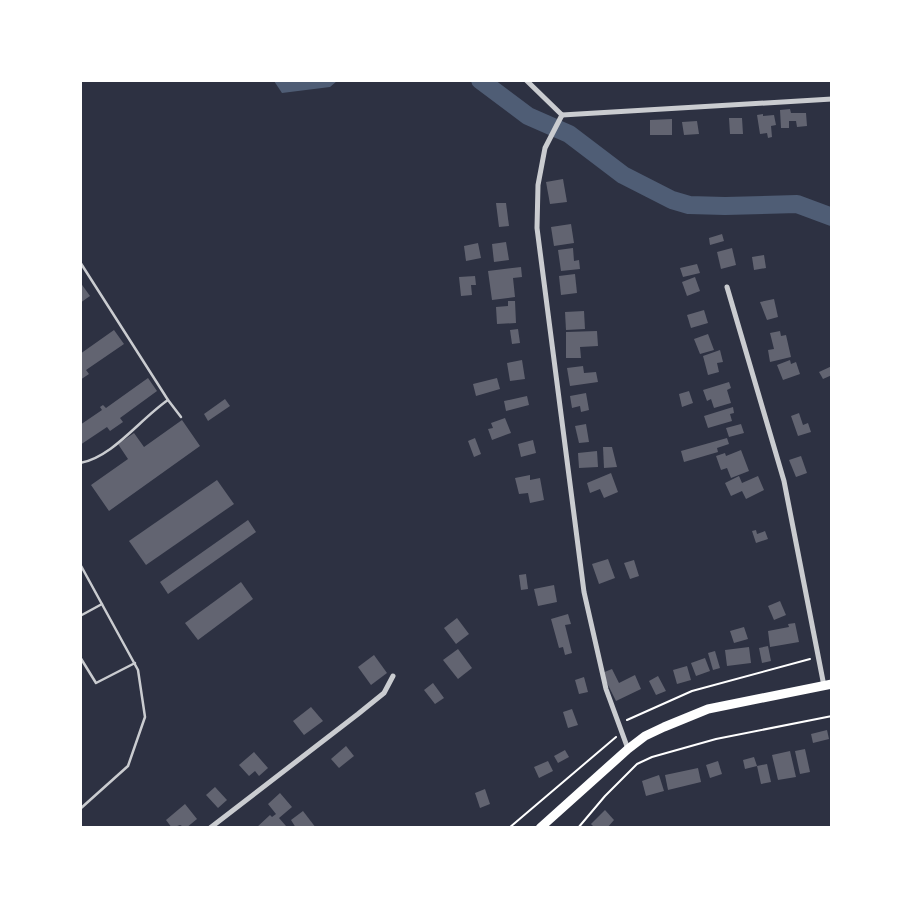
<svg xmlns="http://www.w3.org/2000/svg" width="912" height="908" font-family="'Roboto Condensed',sans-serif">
  <rect width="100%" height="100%" fill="#2d3142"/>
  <polygon fill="#4f5d75" points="274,81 337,81 330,87 282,93"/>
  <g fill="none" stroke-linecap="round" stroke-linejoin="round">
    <polyline stroke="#4f5d75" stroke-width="18" points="480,80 528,116 569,134 623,175 672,200 689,205 725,206 797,204 832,217"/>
  </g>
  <g fill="#626471">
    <polygon points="790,109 791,113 806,113 807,126 797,127 796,121 789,121 789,128 781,128 780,110"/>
    <polygon points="763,114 763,116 774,115 776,125 771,126 772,137 768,138 767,133 760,134 757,115"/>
    <polygon points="729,118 742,118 743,134 730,134"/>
    <polygon points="672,119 672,135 650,135 650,120"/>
    <polygon points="697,121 699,134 684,135 682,122"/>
    <polygon points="563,179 567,202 550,204 546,182"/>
    <polygon points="496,203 506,203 509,226 499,227"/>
    <polygon points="571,224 574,243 554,246 551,227"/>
    <polygon points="722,234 724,241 710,245 709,238"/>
    <polygon points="506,242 509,260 494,262 492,244"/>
    <polygon points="478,243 481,258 466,261 464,246"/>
    <polygon points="573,248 574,261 579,260 580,269 561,271 558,250"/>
    <polygon points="732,248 736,265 721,269 717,252"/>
    <polygon points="764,255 766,268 754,270 752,257"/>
    <polygon points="697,264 700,273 683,277 680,268"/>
    <polygon points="521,267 522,277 513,278 515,297 492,300 488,271"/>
    <polygon points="575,274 577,293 561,295 559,276"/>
    <polygon points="475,276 476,285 471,285 472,295 461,296 459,277"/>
    <polygon points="695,277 700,291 687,296 682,282"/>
    <polygon points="80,282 90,296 80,303"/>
    <polygon points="774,299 778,317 767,320 760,302"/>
    <polygon points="508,301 515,301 516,323 497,324 496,307 508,306"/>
    <polygon points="704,310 708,323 691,328 687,315"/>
    <polygon points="584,311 585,329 566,330 565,312"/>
    <polygon points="518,329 520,343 512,344 510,330"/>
    <polygon points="114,330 124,344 86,370 89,374 80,380 80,354"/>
    <polygon points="597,331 598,346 580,347 581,358 566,358 566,332"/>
    <polygon points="780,331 781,336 786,335 791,357 770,362 768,350 774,349 770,333"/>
    <polygon points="708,334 714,350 700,354 694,339"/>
    <polygon points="720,350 723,362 717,363 719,372 708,375 703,356"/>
    <polygon points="522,360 525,379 510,381 507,363"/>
    <polygon points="790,360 791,364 796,362 800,374 783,380 777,365"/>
    <polygon points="583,366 584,373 596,372 598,382 570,386 567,368"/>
    <polygon points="832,366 832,375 823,379 819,372"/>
    <polygon points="148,378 157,391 120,418 123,422 110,431 107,427 80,445 80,425 102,410 100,407 103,405 106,408"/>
    <polygon points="497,378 500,389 476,396 473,384"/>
    <polygon points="729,382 731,388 727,390 731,403 714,408 711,399 707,401 703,390"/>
    <polygon points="689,391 693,403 682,407 679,394"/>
    <polygon points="586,393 589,410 581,412 580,406 572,408 570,396"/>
    <polygon points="527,396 529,405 506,411 504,401"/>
    <polygon points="225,399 230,406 208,421 204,414"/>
    <polygon points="733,407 734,413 730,414 732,421 708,428 704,416"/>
    <polygon points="799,413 803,425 808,423 811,432 798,436 791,416"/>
    <polygon points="505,418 511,433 492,440 488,429 493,428 491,423"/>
    <polygon points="182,420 200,446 109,511 91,485 128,459 118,444 134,433 144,447"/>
    <polygon points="586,424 589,442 579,443 575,426"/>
    <polygon points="741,424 744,433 729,437 726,428"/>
    <polygon points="475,438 481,454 474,457 468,441"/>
    <polygon points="727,438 729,444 717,448 718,452 684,462 681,451"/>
    <polygon points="533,440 536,453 521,457 518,444"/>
    <polygon points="603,447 612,447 617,467 604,468"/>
    <polygon points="741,450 749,471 731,478 727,468 721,470 716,456 725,453 726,456"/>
    <polygon points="597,451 598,467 579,468 578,453"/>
    <polygon points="801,456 807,473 796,477 789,460"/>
    <polygon points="611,473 618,492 604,498 600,489 590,493 587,483"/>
    <polygon points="530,475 530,480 540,478 544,500 530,503 528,493 519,494 515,478"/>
    <polygon points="739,476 742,483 758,476 764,490 746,499 742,491 731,496 725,483"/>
    <polygon points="217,480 234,504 146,565 129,541"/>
    <polygon points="248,520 256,532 168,594 160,582"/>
    <polygon points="756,530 757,534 765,531 768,539 756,543 752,531"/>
    <polygon points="608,559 615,578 599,584 592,564"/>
    <polygon points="634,560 639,576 630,579 624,563"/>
    <polygon points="526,574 528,589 521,590 519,575"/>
    <polygon points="241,582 253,599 198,640 185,623"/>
    <polygon points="554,585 557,602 538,606 534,589"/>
    <polygon points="780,601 786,615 774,620 768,606"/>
    <polygon points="568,614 571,624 565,625 572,653 565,655 563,647 559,648 551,619"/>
    <polygon points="457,618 469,634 456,644 444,628"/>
    <polygon points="795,623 799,642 770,647 768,631 789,627 788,624"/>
    <polygon points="744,627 748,639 734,643 730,631"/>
    <polygon points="768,646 771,661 762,663 759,648"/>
    <polygon points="749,647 751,663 727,666 725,650"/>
    <polygon points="458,649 472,668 458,679 443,660"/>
    <polygon points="715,651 720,668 713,670 708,653"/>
    <polygon points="374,655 387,673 371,685 358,667"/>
    <polygon points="705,658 710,671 696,676 691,663"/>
    <polygon points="687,666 691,680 677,684 673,670"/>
    <polygon points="612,669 619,683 635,675 641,689 616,701 602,673"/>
    <polygon points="658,676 666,691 656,695 649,681"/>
    <polygon points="584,677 588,692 579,694 575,680"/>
    <polygon points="433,683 444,698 435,704 424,690"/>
    <polygon points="311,707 323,721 304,735 293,721"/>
    <polygon points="572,709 578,725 568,728 563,712"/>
    <polygon points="827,730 829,739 813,743 811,734"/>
    <polygon points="346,746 354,756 339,768 331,759"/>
    <polygon points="805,749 810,772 800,774 795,751"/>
    <polygon points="565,750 569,757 558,763 554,756"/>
    <polygon points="790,751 796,777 778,780 772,755"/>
    <polygon points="254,752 268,768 259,776 255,771 249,776 239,765"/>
    <polygon points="754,757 757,766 745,769 743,760"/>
    <polygon points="548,761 553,771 539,778 534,767"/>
    <polygon points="718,761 722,774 710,778 706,765"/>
    <polygon points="767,764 771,782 761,784 757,766"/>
    <polygon points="698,768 701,782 668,790 665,775"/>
    <polygon points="659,775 664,791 646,796 642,781"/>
    <polygon points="215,787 227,800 218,808 206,795"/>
    <polygon points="485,789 490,804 480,808 475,793"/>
    <polygon points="280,793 292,807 279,818 286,826 256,828 270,815 272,817 276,814 268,804"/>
    <polygon points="185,804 197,819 186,828 180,825 172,828 166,820"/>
    <polygon points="605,810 614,820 607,828 595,828 591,824"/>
    <polygon points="303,811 316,828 296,828 291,820"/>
  </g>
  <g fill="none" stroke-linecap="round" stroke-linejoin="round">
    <g stroke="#fff" stroke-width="2">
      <polyline points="627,720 692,691 810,659"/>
      <polyline points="509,828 616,737"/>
      <polyline points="578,828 605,796 637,764 652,757 716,739 832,716"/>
    </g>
    <g stroke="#caccd0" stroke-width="2.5">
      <path d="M80 262 168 400C140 419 113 457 80 463"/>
      <polyline points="168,400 181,417"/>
      <polyline points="80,564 138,670 145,717 128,766 80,809"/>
      <polyline points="80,616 102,604"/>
      <polyline points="80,657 96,683 135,663"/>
    </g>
    <g stroke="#caccd0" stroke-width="5">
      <polyline points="526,80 562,115"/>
      <polyline points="562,115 545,148 538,185 537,228 584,592 606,689 628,749"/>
      <polyline points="562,115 832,99"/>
      <polyline points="727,287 784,481 824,686"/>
      <polyline points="210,828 358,714 384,693 393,676"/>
    </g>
    <polyline stroke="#fff" stroke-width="9" points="540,828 628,749 645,736 664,727 708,709 832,684"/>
  </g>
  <rect width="912" height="908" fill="none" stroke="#ffffff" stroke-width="164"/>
</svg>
